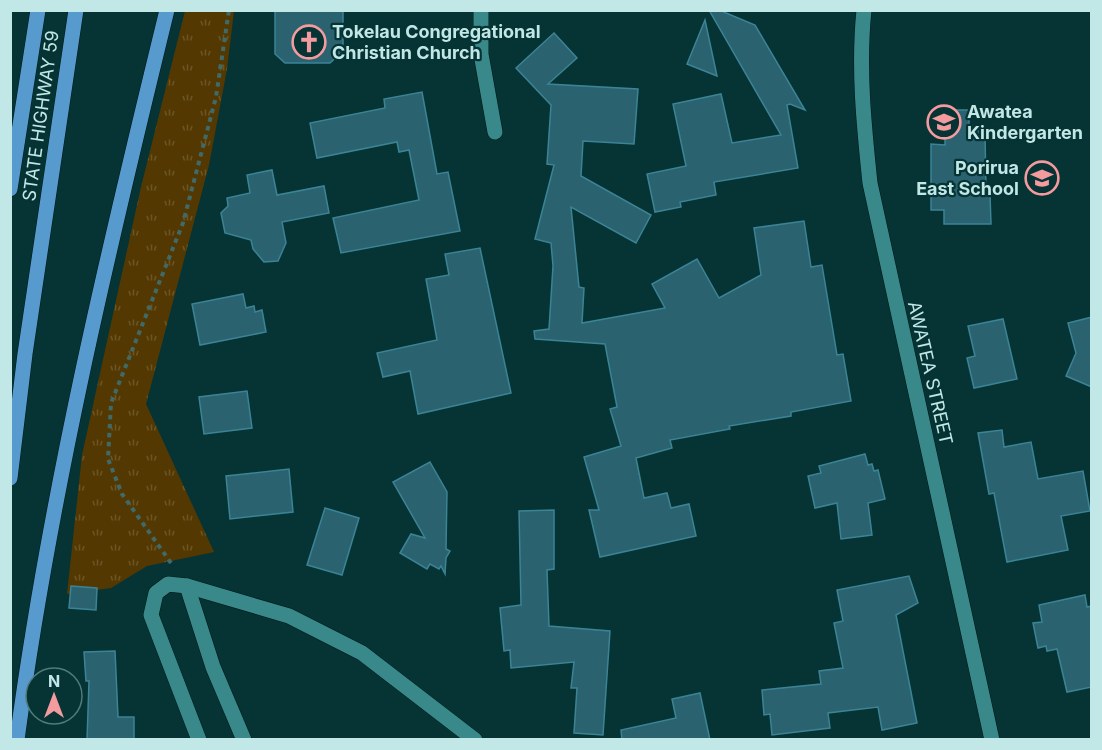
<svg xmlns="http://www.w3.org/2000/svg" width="1102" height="750" font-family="Inter,sans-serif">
  <defs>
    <pattern id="grass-tufts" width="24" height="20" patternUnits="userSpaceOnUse" patternTransform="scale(1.5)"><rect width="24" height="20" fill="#543801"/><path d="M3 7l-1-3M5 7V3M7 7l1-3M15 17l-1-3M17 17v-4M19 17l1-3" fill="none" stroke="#6b5526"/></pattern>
  </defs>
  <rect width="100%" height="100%" fill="#063334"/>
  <polygon fill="url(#grass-tufts)" points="185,11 234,11 227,69 209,165 146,404 214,552 147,566 111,588 67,594 82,455 141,187"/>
  <g fill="#2a6270" stroke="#3b8496" stroke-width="1.5">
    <polygon points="275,10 343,10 343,51 330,63 285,63 275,54"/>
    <polygon points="709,10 719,10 755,25 805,110 790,104 787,105 798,168 714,182 716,195 680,202 681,207 655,212 647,174 686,166 673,104 721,94 732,143 781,135"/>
    <polygon points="705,20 717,76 687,64"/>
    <polygon points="554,33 577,58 548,84 638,89 634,144 583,141 581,176 651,215 636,243 571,207 579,287 584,288 582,323 665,308 652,284 697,259 719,298 761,275 754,228 804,221 811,267 822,265 837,355 843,354 851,401 791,412 791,416 729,426 730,429 670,440 672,448 636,458 644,498 667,493 671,508 689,504 696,536 600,557 589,510 599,510 584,457 621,446 610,409 617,407 605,344 535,339 534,331 549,329 553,266 551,243 535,239 554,165 547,164 551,105 516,68"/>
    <polygon points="422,92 437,174 448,172 460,231 341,253 333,218 419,200 409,150 399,152 397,142 317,158 310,123 385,108 384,99"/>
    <polygon points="945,110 969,110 969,131 985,131 986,194 990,194 991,224 944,224 944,210 931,210 931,144 945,145"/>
    <polygon points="272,170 277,195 324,186 329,213 282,222 286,243 278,261 264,262 253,249 251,240 225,233 221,213 228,206 227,198 250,193 247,175"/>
    <polygon points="480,248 511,393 418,414 410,371 383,377 377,353 437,340 426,279 449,275 445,254"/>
    <polygon points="243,294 246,308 254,306 255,312 262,310 266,332 200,345 192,304"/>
    <polygon points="1092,317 1092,387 1066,376 1076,353 1068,323"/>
    <polygon points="1003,319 1017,379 974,388 967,358 975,356 968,326"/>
    <polygon points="247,391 252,428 204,434 199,397"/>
    <polygon points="1002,430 1004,447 1031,442 1038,479 1083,471 1090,511 1061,516 1068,550 1007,562 994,493 989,494 978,433"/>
    <polygon points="865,454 868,465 872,464 874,471 878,470 885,499 868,503 872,535 841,539 837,503 815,508 808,476 821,473 819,466"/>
    <polygon points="430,462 447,492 446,549 450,551 446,558 445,574 441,566 439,569 430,564 427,569 400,553 411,534 425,538 393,482"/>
    <polygon points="289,469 293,512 230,519 226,476"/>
    <polygon points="325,508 359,518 342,575 307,565"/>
    <polygon points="554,510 554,569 547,570 549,626 610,631 603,735 574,733 577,688 571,688 574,662 511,668 510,650 504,651 500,608 521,605 519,511"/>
    <polygon points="909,576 918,603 896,615 917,723 882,730 878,707 828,713 830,728 772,735 770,714 764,715 762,690 821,684 819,671 843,668 834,623 843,621 837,590"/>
    <polygon points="71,586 97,588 96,610 69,608"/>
    <polygon points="1085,595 1087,607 1092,606 1092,687 1067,692 1057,649 1047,651 1046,646 1038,648 1033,623 1042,622 1039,605"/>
    <polygon points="115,651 118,717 134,717 134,740 87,740 89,681 86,681 84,652"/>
    <polygon points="700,693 710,740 622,740 621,730 676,718 672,699"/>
  </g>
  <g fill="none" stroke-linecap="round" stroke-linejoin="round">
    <g stroke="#021919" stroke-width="16">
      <g id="minor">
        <polyline points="481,10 481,54 495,132"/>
        <path d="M864 10C858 68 864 126 870 183L992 740"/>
        <polyline points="187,586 213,667 244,740"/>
        <polyline points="199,740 151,615 156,593 168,584 187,586 289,616 362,653 475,740"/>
      </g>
    </g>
    <g stroke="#021919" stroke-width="16">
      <g id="major">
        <polyline points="10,189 38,10"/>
        <polyline points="10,478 25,354 76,10"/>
        <path d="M17 740C50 494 108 251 167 10"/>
      </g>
    </g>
    <polyline stroke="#3f6a6a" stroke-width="4" stroke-dasharray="4.5 4.5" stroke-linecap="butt" points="171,563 122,494 108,459 111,403 183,223 216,97 229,10"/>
    <use href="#minor" stroke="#3a898a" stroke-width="15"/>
    <use href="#major" stroke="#579bce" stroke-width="15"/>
  </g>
  <defs>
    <g id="church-ring" transform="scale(1.725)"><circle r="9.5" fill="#063334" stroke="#f49b9f" stroke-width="1.5"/><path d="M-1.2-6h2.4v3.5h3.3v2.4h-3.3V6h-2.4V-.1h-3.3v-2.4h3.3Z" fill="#f49b9f"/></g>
    <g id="school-ring" transform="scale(1.725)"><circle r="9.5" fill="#063334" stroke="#f49b9f" stroke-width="1.5"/><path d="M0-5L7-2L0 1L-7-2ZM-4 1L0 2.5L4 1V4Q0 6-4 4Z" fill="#f49b9f"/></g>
  </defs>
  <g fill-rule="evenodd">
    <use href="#church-ring" x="309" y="42"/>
    <use href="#school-ring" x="944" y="122"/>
    <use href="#school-ring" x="1042" y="178"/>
  </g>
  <g text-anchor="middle" stroke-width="4.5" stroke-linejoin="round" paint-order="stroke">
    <g font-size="18" font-weight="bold" fill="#c2e7e7" stroke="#063334" text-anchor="start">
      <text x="332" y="38">Tokelau Congregational<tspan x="332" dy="21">Christian Church</tspan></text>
      <text x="967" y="118">Awatea<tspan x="967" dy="21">Kindergarten</tspan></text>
      <text x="1019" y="174" text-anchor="end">Porirua<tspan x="1019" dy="21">East School</tspan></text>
    </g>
    <g font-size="18" fill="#c2e7e7" stroke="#063334">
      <text transform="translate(41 116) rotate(-82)" y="6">STATE HIGHWAY 59</text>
      <text transform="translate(930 373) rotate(77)" y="6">AWATEA STREET</text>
    </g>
  </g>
  <rect width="1102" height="750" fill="none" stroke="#c2e7e7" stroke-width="24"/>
  <g transform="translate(54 696)"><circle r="28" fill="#063334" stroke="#517b7c" stroke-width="1.5"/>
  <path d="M0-4.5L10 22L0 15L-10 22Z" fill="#f49b9f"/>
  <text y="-9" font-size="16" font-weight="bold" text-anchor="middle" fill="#c2e7e7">N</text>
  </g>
</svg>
